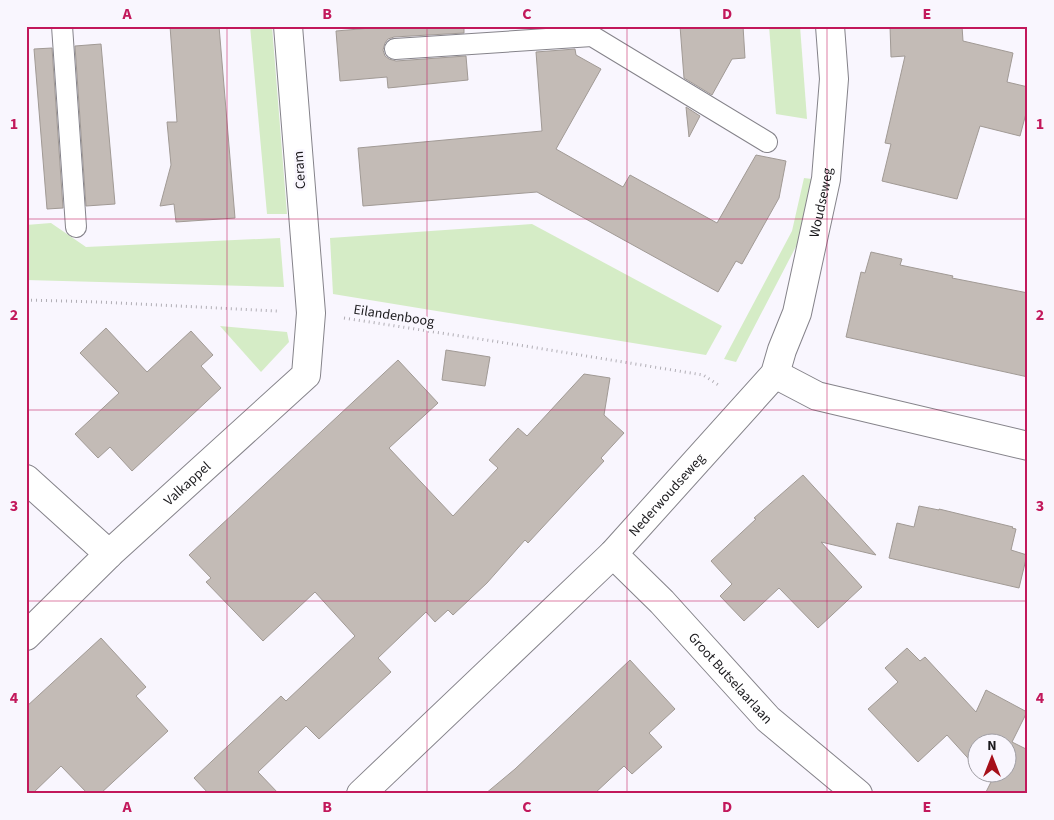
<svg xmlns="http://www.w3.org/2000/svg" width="1054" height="820" font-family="'Source Sans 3',sans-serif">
  <rect width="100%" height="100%" fill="#f9f6fe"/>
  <g fill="#d5ecc6">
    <polygon points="250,26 272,26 287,214 267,214"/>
    <polygon points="769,26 800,26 807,119 776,114"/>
    <polygon points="804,178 812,179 803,233 736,362 724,359 792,231"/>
    <polygon points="51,223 86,247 280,238 284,287 26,280 26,225"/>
    <polygon points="532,224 722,326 706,355 333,294 330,238"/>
    <polygon points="220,326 287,332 289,342 261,372"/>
  </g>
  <g fill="#c3bbb6" stroke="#a19a95">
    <polygon points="170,26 219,26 235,218 176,222 174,204 160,206 171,165 167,122 177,122"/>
    <polygon points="394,26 464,26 464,33 394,37 388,39 385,43 383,50 385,56 389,59 396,61 466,56 468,80 388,88 387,77 340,81 336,31"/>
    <polygon points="680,26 743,26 745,58 732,59 712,95 684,78"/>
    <polygon points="890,26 962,26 963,41 1013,53 1007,82 1028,87 1028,106 1020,136 980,126 957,199 882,181 891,144 885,143 905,56 891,57"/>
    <polygon points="101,44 115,204 86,206 75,46"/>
    <polygon points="52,48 63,208 47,209 34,49"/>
    <polygon points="575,49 576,55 601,69 556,149 623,187 630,175 717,223 756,155 786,161 779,198 742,264 736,261 718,292 537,192 363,206 358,148 542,131 536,52"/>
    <polygon points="686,107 700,116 689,137"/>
    <polygon points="871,252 902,259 900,265 953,276 952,278 1028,293 1028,377 846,337 861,272 865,273"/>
    <polygon points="106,328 147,372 191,331 213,355 201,366 221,388 132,471 110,447 98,458 75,434 119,393 80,353"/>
    <polygon points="446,350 490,357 485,386 442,380"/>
    <polygon points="398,360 438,403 389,448 453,516 498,468 489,460 518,428 527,436 584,374 610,378 604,415 624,433 601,458 604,461 528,543 525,540 487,583 453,615 448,610 435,622 426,612 378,658 391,672 319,739 306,726 258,772 279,794 209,794 194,778 281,696 286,701 355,636 315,592 263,641 206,582 211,578 189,555"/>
    <polygon points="803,475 876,555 821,542 862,587 818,628 779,588 744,621 720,596 732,584 711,561 756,519 754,518"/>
    <polygon points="919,506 939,510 939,509 1013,527 1012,528 1016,529 1011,550 1027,555 1019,588 889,558 897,523 914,527"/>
    <polygon points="101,638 146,687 136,696 168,731 100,794 88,794 61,766 32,794 26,794 26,707"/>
    <polygon points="907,648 920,661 925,657 976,712 986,690 1027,712 1012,742 1028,750 1028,794 985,794 991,782 982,772 1006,772 1006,742 976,742 976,767 947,735 918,762 868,709 898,682 885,668"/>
    <polygon points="630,660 675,709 649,733 662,747 632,774 624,766 594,794 485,794 515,769"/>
  </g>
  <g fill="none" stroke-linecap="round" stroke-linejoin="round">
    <g stroke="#85838a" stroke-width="22">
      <g id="lane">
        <polyline points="62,26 76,227"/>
        <polyline points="395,49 592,36 767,142"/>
      </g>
    </g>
    <g stroke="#85838a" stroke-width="30">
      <g id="street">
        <polyline points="775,374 817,396 1028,446"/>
        <polyline points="26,479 109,554"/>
        <path id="s1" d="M613 554 662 602 768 719 858 794"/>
        <path id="s2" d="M26 636 109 554 306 375 311 313 288 26"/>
        <path id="s3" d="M361 794 613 554 775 374 782 350 797 313 826 179 834 79 830 26"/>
      </g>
    </g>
    <g stroke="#b1aeb5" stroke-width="3" stroke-dasharray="1 4" stroke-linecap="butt">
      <polyline points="26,300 99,302 278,311"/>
      <polyline points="344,318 525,346 703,375 720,386"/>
    </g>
    <use href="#lane" stroke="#fff" stroke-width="20"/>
    <use href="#street" stroke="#fff" stroke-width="28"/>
  </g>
  <path fill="none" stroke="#c2185b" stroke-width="1" stroke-opacity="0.55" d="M227 26V794M427 26V794M627 26V794M827 26V794M26 219H1028M26 410H1028M26 601H1028"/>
  <g text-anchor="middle" stroke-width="5" stroke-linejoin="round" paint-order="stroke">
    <g font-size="14" fill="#1a191c" stroke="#f9f6fe">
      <text transform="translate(299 170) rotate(-94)" y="5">Ceram</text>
      <text dy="5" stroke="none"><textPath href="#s3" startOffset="768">Woudseweg</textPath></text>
      <text transform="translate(394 315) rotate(9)" y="5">Eilandenboog</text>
      <text dy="5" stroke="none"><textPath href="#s2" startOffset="222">Valkappel</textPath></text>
      <text dy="5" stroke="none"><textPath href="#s3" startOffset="428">Nederwoudseweg</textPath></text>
      <text dy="5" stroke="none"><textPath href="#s1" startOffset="171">Groot Butselaarlaan</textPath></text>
    </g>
  </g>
  <rect width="1054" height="820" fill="none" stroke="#f9f6fe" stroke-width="55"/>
  <g transform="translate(992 758)"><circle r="24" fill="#f9f6fe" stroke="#a09ea4"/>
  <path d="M0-4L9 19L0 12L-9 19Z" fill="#a6101a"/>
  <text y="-8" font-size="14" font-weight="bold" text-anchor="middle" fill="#1a191c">N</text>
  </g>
  <rect x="28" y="28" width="998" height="764" fill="none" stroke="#c2185b" stroke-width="2"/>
  <g font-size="16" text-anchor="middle" font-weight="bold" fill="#c2185b">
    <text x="127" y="19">A</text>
    <text x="327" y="19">B</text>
    <text x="527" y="19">C</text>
    <text x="727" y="19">D</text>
    <text x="927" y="19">E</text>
    <text x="14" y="129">1</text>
    <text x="1040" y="129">1</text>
    <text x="14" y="320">2</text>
    <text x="1040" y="320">2</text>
    <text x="14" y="511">3</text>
    <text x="1040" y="511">3</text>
    <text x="14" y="703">4</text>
    <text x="1040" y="703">4</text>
    <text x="127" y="812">A</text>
    <text x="327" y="812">B</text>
    <text x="527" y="812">C</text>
    <text x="727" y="812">D</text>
    <text x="927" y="812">E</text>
  </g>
</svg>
